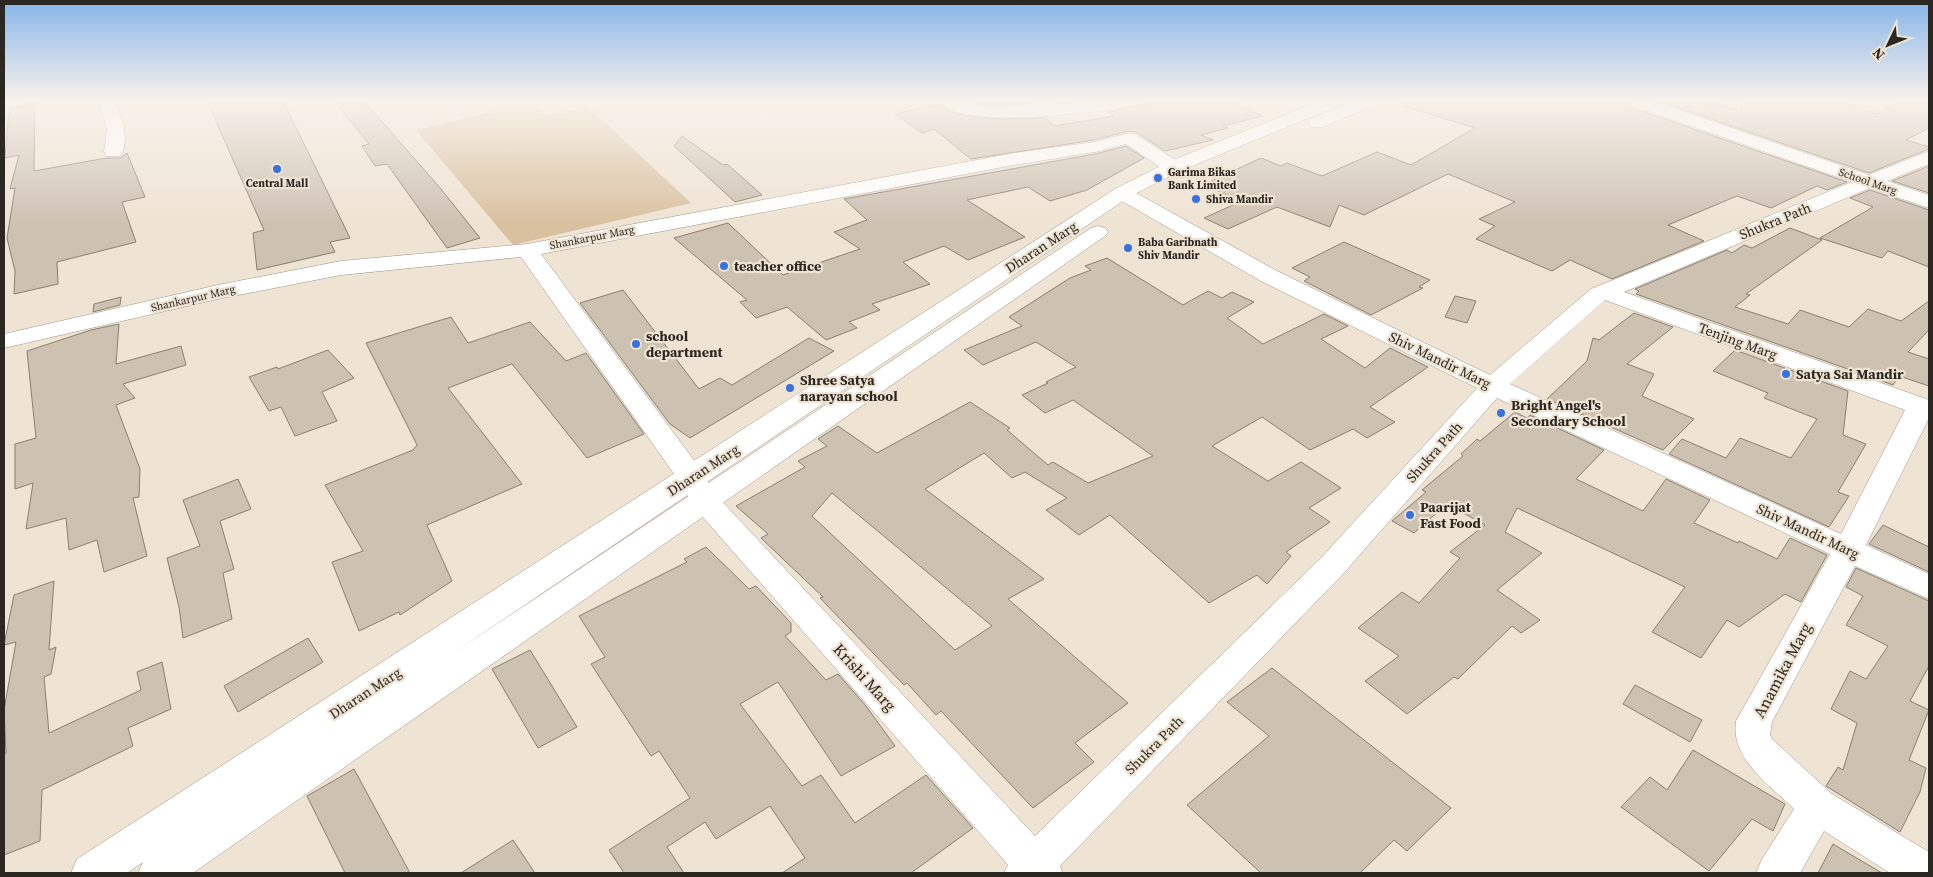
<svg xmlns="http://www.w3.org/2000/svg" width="1933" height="877" font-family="'Source Serif 4',serif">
  <rect width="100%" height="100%" fill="#efe3d3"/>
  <polygon fill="#d9c1a0" points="530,103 547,115 588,107 691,203 513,245 416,130"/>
  <g fill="#cdc1b2" stroke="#8a8071" fill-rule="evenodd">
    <polygon points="207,101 283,101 350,238 330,242 335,252 257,270 253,233 264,230"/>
    <polygon points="334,101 364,101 441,189 480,238 447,248 387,164 375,166 362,146 369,144"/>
    <polygon points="982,101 1030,101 1032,103 986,105 975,102"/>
    <polygon points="1161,101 1233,101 1262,116 1223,126 1228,128 1201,135 1213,140 1165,151 1136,132 1129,131 1094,140 971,159 934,129 922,133 895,114 940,104 951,112 972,117 1000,119 1046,118 1054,126 1114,116 1108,112"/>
    <polygon points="1404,101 1627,101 1630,107 1847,182 1827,190 1817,186 1771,208 1737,196 1668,225 1704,241 1612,279 1570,260 1552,271 1476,239 1495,226 1479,219 1515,202 1448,174 1364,215 1339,205 1330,227 1277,207 1228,229 1204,218 1242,201 1203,185 1261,158 1281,166 1287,163 1322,176 1377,152 1411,165 1475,128 1403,106"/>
    <polygon points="1658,101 1694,103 1698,101 1709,105 1714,103 1741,111 1743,101 1839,101 1877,114 1901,101 1929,101 1929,128 1906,140 1929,147 1929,149 1869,173"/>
    <polygon points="35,103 34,171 106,158 120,158 127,153 145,197 122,202 136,242 57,262 58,284 14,294 15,271 7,238 15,188 10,189 19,155 5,158 8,121 10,108"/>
    <polygon points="682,136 723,165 727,164 762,195 735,202 674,146"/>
    <polygon points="1126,146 1144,158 1087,190 1050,201 1028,187 967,200 1025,237 968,260 944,246 903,262 930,284 872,304 880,310 849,322 857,328 826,340 787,307 756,318 740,302 747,300 674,238 728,223 783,275 860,249 834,232 867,220 844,199 1095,154"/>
    <polygon points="1929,166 1929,193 1892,181"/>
    <polygon points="1870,190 1929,210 1929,267 1888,251 1882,258 1820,238 1873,207 1850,198"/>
    <polygon points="1790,228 1822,240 1746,294 1750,295 1735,307 1788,324 1800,310 1849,327 1868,309 1901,321 1929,301 1929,330 1908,352 1929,359 1929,386 1899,376 1893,385 1636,294 1639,291 1635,289 1727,250 1732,253 1744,245 1752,248"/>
    <polygon points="1344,242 1353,246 1430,280 1419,287 1423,288 1371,315 1304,281 1310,277 1292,268"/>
    <path d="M1107 258 1183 305 1208 291 1222 298 1232 292 1254 302 1227 318 1263 344 1324 314 1348 326 1321 339 1365 368 1390 348 1428 367 1370 407 1395 422 1367 438 1353 429 1310 450 1262 417 1212 446 1268 481 1301 462 1341 488 1309 508 1330 522 1286 552 1291 556 1267 584 1257 575 1209 603 1110 515 1079 535 1046 510 1067 498 1025 472 1012 478 984 453 925 489 1044 579 1008 599 1128 703 1075 743 1094 762 1033 808 941 711 936 715 907 683 904 685 820 598 823 597 761 538 768 534 736 506 805 467 798 461 827 446 818 439 838 426 877 453 970 402 1010 428 1007 430 1048 465 1053 462 1088 483 1153 456 1073 400 1045 413 1022 395 1048 383 1046 382 1076 367 1036 342 983 365 964 350 1022 326 1009 317 1070 278 1091 270 1085 266ZM832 493 992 626 955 650 812 516Z"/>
    <polygon points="623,290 699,389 720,378 732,385 809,338 834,351 690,438 670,424 580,303"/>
    <polygon points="1455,296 1476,301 1467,323 1445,317"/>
    <polygon points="121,297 120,305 93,312 94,304"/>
    <polygon points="1634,313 1673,327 1627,364 1654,374 1642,396 1694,419 1663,450 1547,399 1587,361 1593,338 1599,340"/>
    <polygon points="451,317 468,343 530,322 566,361 586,353 644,434 587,458 512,364 448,388 522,484 427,525 452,581 400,615 399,612 359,631 332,562 363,551 325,485 413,450 417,445 366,343"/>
    <polygon points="119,324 116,364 181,346 186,365 123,384 135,398 116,405 140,469 139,497 133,498 147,556 104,572 97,540 69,550 66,518 26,529 33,483 15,489 15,444 36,438 27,351 91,330"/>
    <polygon points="328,350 354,378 322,392 337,421 295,436 281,407 269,411 249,377 277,367 278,369"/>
    <polygon points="1735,350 1848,391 1843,435 1866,444 1838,492 1849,496 1829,527 1669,454 1682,439 1726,458 1740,438 1791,458 1817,419 1764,398 1768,393 1713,371"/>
    <polygon points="1515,412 1527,418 1530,415 1604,450 1576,479 1643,511 1666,479 1710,500 1694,523 1738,543 1739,541 1777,559 1790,538 1827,555 1801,602 1785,594 1739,627 1727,620 1701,658 1652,632 1685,587 1517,508 1505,532 1542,553 1497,590 1540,620 1521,633 1512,626 1458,679 1454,677 1407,714 1365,681 1399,656 1358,628 1402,592 1419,603 1460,558 1450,552 1485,525 1447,504 1414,533 1392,521 1426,492 1422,490 1463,456 1461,454 1477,439 1480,441"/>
    <polygon points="238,479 251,509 220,521 234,569 223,573 232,619 183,638 179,607 167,558 200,546 183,500"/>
    <polygon points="1883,525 1929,547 1929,572 1869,544"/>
    <polygon points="706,547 749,589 756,586 791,623 791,632 785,636 826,680 838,674 866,706 895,746 841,776 778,682 740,704 802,786 821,775 855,823 926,775 973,828 911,873 782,873 805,858 770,806 716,839 705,822 667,847 684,873 624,873 609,850 690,798 659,751 651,756 591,664 605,657 579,616 687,562 684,559"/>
    <polygon points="1856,568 1929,601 1929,666 1910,701 1929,710 1909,760 1926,768 1920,792 1900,832 1826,786 1838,767 1843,770 1857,723 1831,709 1850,671 1866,679 1888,646 1846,625 1863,596 1846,587"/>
    <polygon points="54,581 49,650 56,647 51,674 44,677 49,733 141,690 137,672 162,662 171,709 128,728 133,746 42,790 40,841 4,855 4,754 6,753 4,710 16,642 4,645 14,595"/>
    <polygon points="308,638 323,662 238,712 224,686"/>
    <polygon points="530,650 577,727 538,748 492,669"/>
    <polygon points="1272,668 1451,808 1407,851 1394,840 1360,873 1261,873 1187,805 1269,736 1227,702"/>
    <polygon points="1635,685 1702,720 1690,742 1623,704"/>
    <polygon points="1693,750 1785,804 1773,831 1752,819 1709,871 1621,807 1650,777 1667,790"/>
    <polygon points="354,769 410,873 345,873 307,796"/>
    <polygon points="513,840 535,873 461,873"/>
    <polygon points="1833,844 1882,873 1818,873"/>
  </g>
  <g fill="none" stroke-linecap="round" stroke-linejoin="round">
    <g stroke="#9f9485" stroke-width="1">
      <g id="minor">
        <path d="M99 101H115C121 118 131 140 120 156H106L104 152 107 129Z"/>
        <path d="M939 101H961L986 107 1136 101 1134 105C1102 113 957 130 939 101Z"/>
        <path d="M1629 101H1653L1869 175 1929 151V164L1887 181 1929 195V208L1870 188 1624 292 1929 400V418L1866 545 1929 574V599L1855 566 1772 722 1770 735 1773 740 1832 794 1929 852V873H1890L1824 831 1800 873H1756L1762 859 1794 809C1770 785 1730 759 1736 721L1830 554 1497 398 1343 574 1060 866 1063 873H1004L1008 865 694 507 679 481 521 257 341 275 218 299 4 348V334L218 285 341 261 527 244 1014 153 1094 142 1129 133 1135 134 1180 163 1182 167 1180 171H1166L1126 144 1095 152 1014 165 541 254 702 471 715 494 1035 836 1321 558 1477 388 1261 281 1115 197 1112 193 1115 189H1129L1277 271 1490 375 1591 289 1852 182 1631 105ZM1605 300 1905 410 1841 534 1510 384Z"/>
      </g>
    </g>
    <g stroke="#9f9485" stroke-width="1">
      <g id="major">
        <polygon points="4,101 22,101 20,105 4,107"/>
        <polygon points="1320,101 1342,101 1340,105 1180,171 1129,197 449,656 1091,228 1098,226 1105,228 1108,232 1105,236 193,873 138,873 143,862 127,873 71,873 77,859 1115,189 1166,163"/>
        <polygon points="1354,101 1376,101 1374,105 1323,127 1311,127 1308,123 1311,119"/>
      </g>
    </g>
    <use href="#minor" fill="#fff" fill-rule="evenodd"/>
    <use href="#major" fill="#fff" fill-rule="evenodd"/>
  </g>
  <linearGradient id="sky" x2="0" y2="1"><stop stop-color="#87b4e9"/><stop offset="0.45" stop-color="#f8f2eb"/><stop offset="1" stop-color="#f8f2eb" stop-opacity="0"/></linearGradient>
  <rect width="1933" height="224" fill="url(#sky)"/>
  <g fill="#3971e0" stroke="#efe3d3" stroke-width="2">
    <circle cx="277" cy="169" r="5"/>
    <circle cx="1158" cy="178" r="5"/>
    <circle cx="1196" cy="199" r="5"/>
    <circle cx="1128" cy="248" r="5"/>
    <circle cx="724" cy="266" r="5"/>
    <circle cx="636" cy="344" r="5"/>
    <circle cx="1786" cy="374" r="5"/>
    <circle cx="790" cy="388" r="5"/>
    <circle cx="1501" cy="413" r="5"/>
    <circle cx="1410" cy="515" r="5"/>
  </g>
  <g text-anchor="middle" stroke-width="4.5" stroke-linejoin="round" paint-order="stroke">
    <g font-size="11" font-weight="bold" fill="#2b2721" stroke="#efe3d3" text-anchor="start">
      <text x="1168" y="176">Garima Bikas<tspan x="1168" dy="13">Bank Limited</tspan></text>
      <text x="277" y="187" text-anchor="middle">Central Mall</text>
      <text x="1206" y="203">Shiva Mandir</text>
      <text x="1138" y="246">Baba Garibnath<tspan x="1138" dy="13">Shiv Mandir</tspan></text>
    </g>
    <g font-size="11" fill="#2b2721" stroke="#efe3d3">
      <text transform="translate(1868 181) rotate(19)" y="4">School Marg</text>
      <text transform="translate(592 237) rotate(-11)" y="4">Shankarpur Marg</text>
      <text transform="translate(193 298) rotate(-13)" y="4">Shankarpur Marg</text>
    </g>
    <g font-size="14" fill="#2b2721" stroke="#efe3d3">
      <text transform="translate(1775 221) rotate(-22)" y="5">Shukra Path</text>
      <text transform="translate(1041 247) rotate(-33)" y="5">Dharan Marg</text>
      <text transform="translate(1738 341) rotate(20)" y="5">Tenjing Marg</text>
      <text transform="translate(1440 360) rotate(26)" y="5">Shiv Mandir Marg</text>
      <text transform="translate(1434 452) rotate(-48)" y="5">Shukra Path</text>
      <text transform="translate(703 470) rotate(-33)" y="5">Dharan Marg</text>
      <text transform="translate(1808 531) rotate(25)" y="5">Shiv Mandir Marg</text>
      <text transform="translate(365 693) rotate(-33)" y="5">Dharan Marg</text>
      <text transform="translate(1154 745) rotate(-45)" y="5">Shukra Path</text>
    </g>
    <g font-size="14" font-weight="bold" fill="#2b2721" stroke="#efe3d3" text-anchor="start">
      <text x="734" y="271">teacher office</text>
      <text x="646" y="341">school<tspan x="646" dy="16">department</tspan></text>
      <text x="1796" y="379">Satya Sai Mandir</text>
      <text x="800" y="385">Shree Satya<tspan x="800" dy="16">narayan school</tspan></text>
      <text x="1511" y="410">Bright Angel's<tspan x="1511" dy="16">Secondary School</tspan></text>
      <text x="1420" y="512">Paarijat<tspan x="1420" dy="16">Fast Food</tspan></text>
    </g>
    <g font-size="16" fill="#2b2721" stroke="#efe3d3">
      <text transform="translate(1782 670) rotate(-62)" y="6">Anamika Marg</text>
      <text transform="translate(865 677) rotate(48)" y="6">Krishi Marg</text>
    </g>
  </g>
  <rect width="1933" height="877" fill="none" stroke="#2b2721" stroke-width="10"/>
  <g transform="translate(1888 45) rotate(227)" stroke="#efe3d3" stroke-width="4" paint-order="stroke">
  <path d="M0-4L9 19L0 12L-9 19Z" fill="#2b2721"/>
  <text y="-8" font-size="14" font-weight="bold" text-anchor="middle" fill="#2b2721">N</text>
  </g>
</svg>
